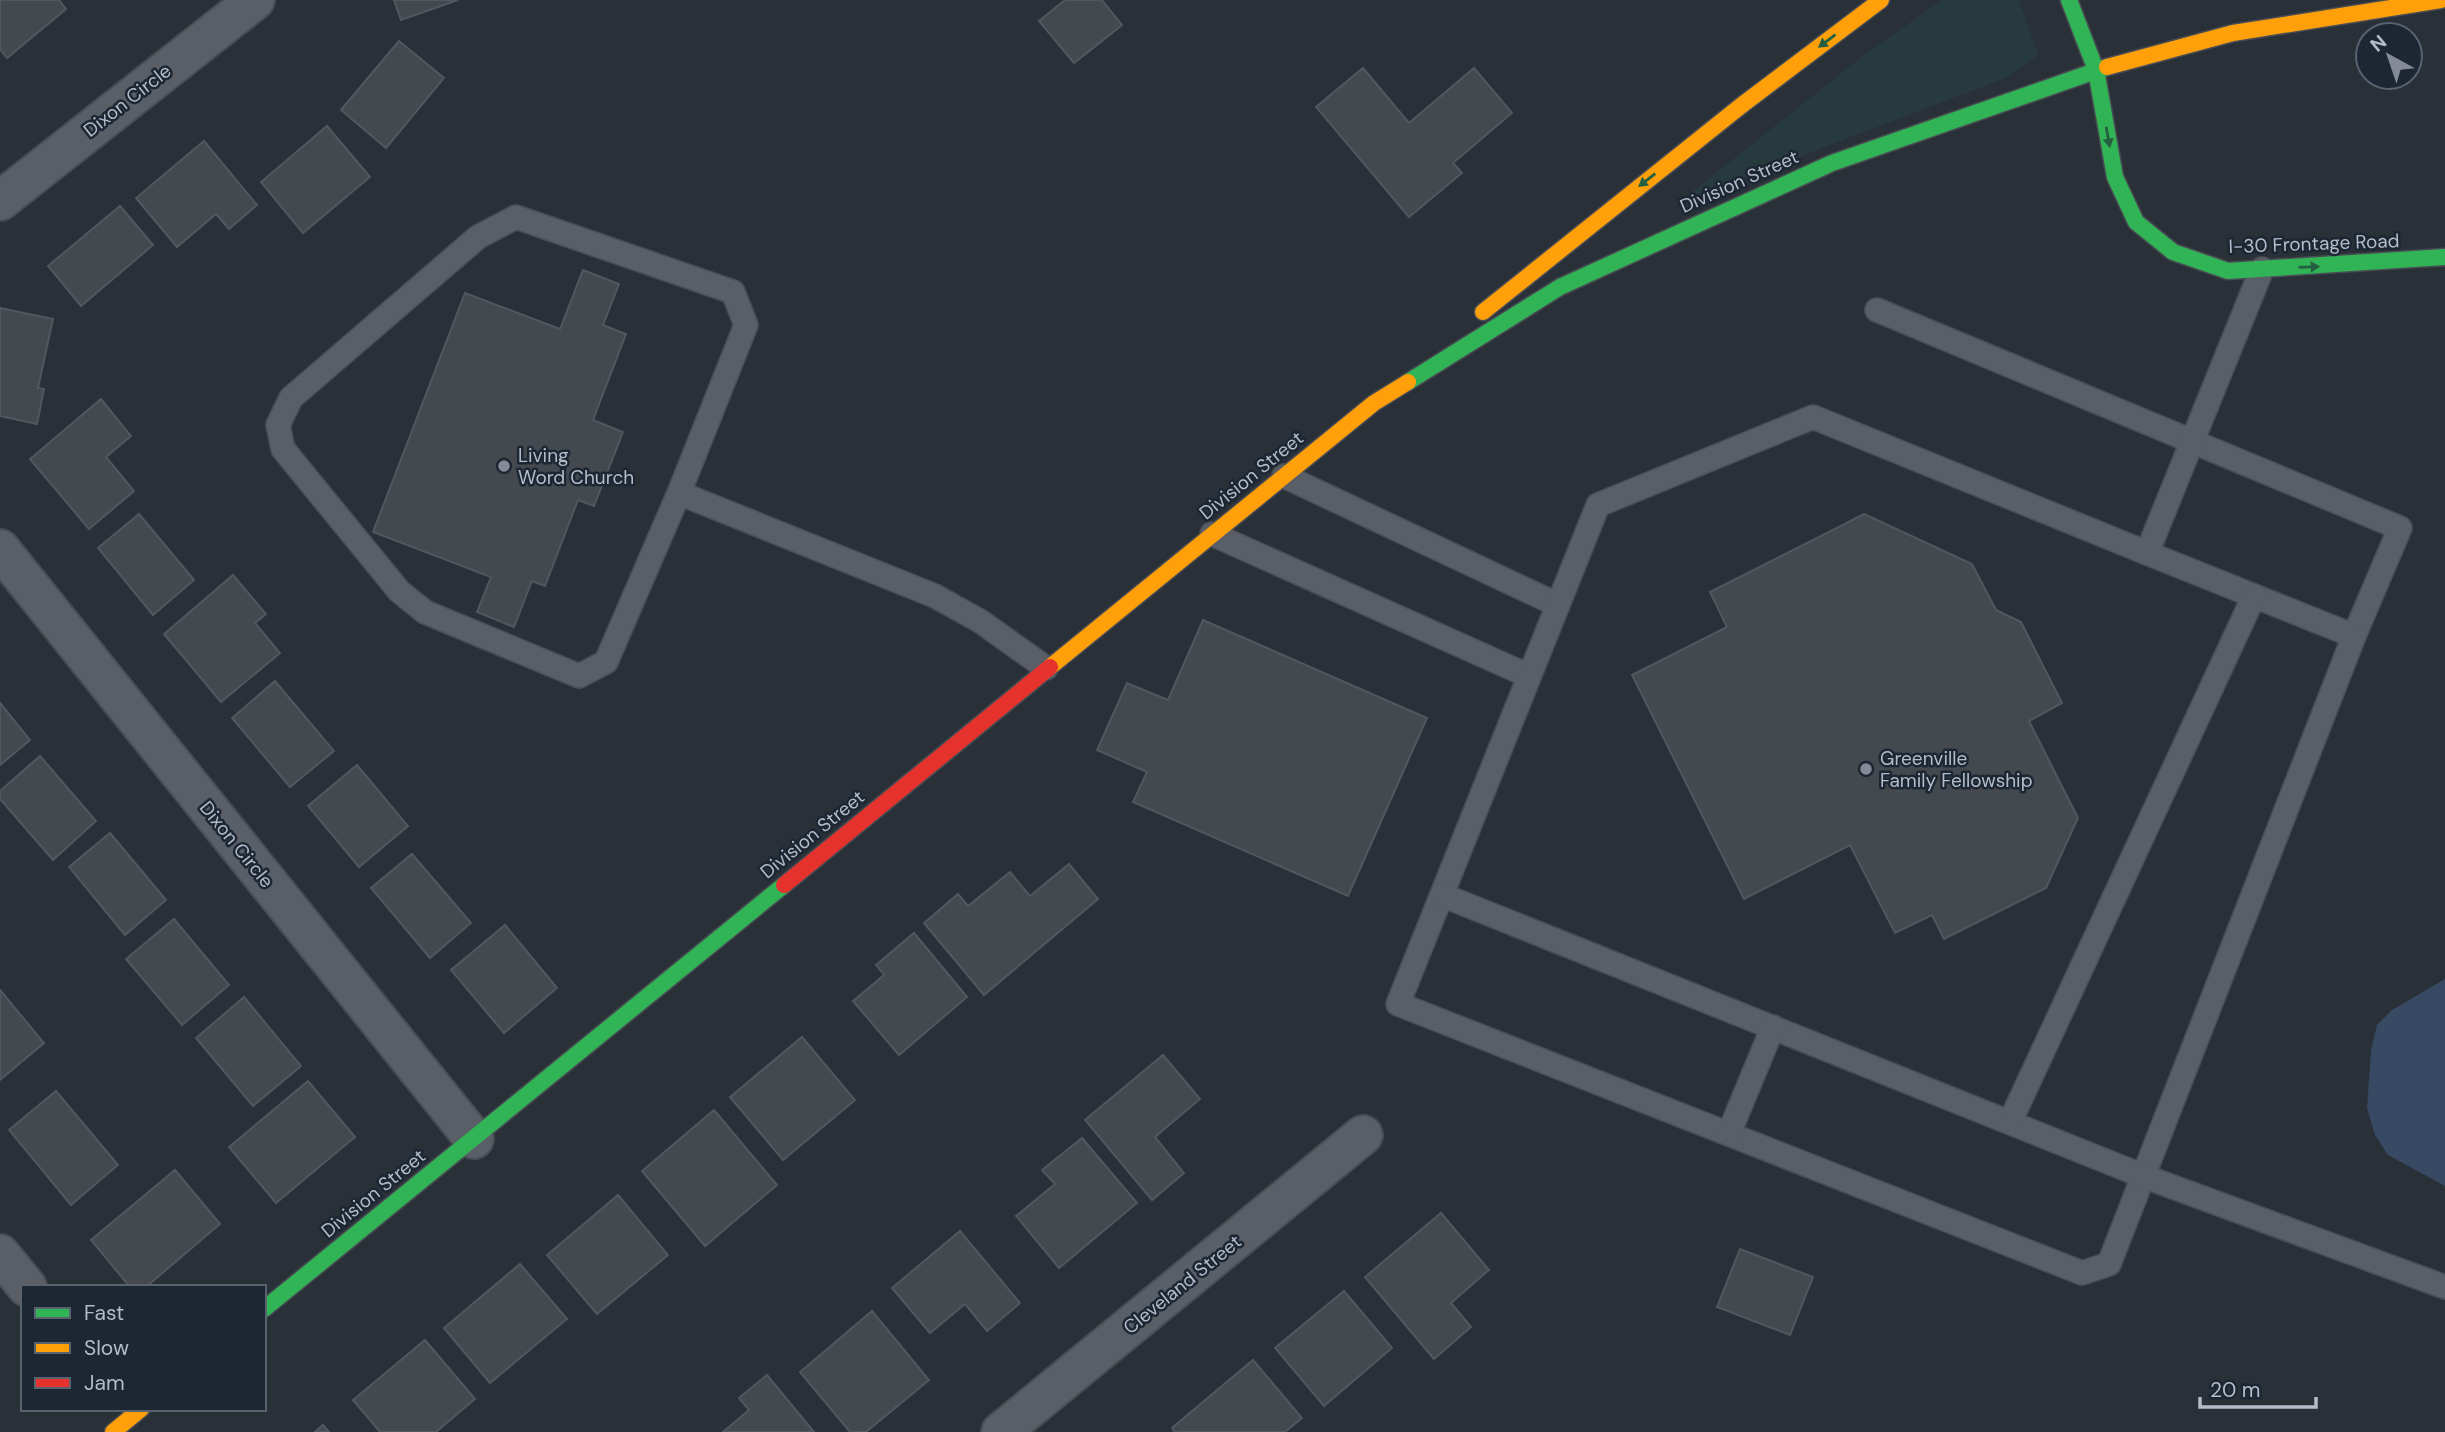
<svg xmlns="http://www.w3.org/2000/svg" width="2445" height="1432" font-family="'DM Sans',sans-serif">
  <rect width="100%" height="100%" fill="#2a3038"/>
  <polygon fill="#273a3e" points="1942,0 2019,0 2038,55 2008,77 1678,203 1864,55"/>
  <polygon fill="#384963" points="2445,979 2445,1186 2388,1155 2375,1135 2367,1108 2371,1050 2377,1025 2392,1010"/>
  <g fill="#444950" stroke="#52575f" stroke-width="2">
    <polygon points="0,0 59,0 66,9 7,58 0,49"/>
    <polygon points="394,0 458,0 401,20"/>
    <polygon points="1065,0 1102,0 1122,25 1074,63 1039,21"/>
    <polygon points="399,41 444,78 386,148 341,110"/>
    <polygon points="1363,68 1409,123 1474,68 1512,113 1453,163 1462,173 1409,217 1316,107"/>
    <polygon points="327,126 370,177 303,233 261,182"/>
    <polygon points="204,141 257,205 229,229 216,214 177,247 136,198"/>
    <polygon points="120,206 153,245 81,306 48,266"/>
    <polygon points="583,270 619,284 603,325 626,334 593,420 623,432 594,506 578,500 545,586 532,581 514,627 477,612 491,577 373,532 465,293 560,329"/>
    <polygon points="0,308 53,319 38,388 44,389 37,424 0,416"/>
    <polygon points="101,399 131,436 106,457 134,491 89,529 30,459"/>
    <polygon points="139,514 194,580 153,615 98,548"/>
    <polygon points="1864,514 1972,564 1996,610 2021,622 2062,703 2029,721 2078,818 2046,888 1944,939 1932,915 1895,933 1850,845 1744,899 1632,675 1727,627 1710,592"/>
    <polygon points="233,575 266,614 255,623 280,653 221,702 164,634"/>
    <polygon points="1203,620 1427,718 1348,896 1133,802 1147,772 1097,750 1127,683 1168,700"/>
    <polygon points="275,681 334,751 290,787 232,718"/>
    <polygon points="0,703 30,740 0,765"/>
    <polygon points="40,756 96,821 53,860 0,799 0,791"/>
    <polygon points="357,765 408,826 359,867 308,806"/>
    <polygon points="110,833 166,900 125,935 69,867"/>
    <polygon points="412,854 471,923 430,958 371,888"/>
    <polygon points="1069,864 1098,899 984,995 924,923 958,894 968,906 1010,872 1030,896"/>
    <polygon points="174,919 229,985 182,1025 126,959"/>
    <polygon points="505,925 557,988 504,1033 451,970"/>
    <polygon points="914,933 967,997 899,1055 853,1001 884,975 876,965"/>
    <polygon points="0,990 44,1043 0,1080"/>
    <polygon points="244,997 301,1066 253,1106 196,1038"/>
    <polygon points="802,1037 855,1100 783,1160 730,1097"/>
    <polygon points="1163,1055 1200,1099 1155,1137 1184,1173 1152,1200 1085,1120"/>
    <polygon points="308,1081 355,1137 276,1203 229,1147"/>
    <polygon points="56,1091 118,1165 71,1205 9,1130"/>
    <polygon points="714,1110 777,1185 705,1246 642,1171"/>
    <polygon points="1082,1138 1137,1203 1059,1268 1016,1216 1055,1184 1042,1170"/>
    <polygon points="175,1170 220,1224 146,1287 130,1287 91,1240"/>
    <polygon points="618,1195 668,1255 597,1314 547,1255"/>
    <polygon points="1441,1213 1489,1270 1451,1303 1471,1327 1434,1359 1365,1277"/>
    <polygon points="960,1231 1020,1303 987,1331 965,1304 930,1333 892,1288"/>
    <polygon points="1740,1249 1813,1277 1790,1335 1717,1307"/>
    <polygon points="520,1264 567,1319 490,1383 444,1328"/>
    <polygon points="1344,1291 1392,1348 1324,1406 1275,1348"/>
    <polygon points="872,1311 929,1380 866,1432 850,1432 800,1372"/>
    <polygon points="425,1340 475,1399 436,1432 380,1432 353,1400"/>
    <polygon points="1253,1360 1302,1418 1285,1432 1175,1432 1172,1428"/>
    <polygon points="767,1375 814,1432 723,1432 749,1410 739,1398"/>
    <polygon points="323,1425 329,1432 315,1432"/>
  </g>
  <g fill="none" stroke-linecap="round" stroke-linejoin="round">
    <g stroke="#484c53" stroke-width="26">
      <g id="lane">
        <polyline points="1877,310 2400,528 2354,636"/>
        <polyline points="1284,476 1558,605"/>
        <polyline points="679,493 606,662 579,676 425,612 399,591 283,449 278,425 291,398 478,237 516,217 733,292 746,325 679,493 935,596 980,621 1046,668"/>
        <polyline points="1212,534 1529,676"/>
        <polyline points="2147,553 1813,417 1598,505 1398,1004 2082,1273 2109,1264 2354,636 2147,553 2262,269"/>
        <polyline points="1442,895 2143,1176 2445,1287"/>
        <polyline points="2010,1122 2254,596"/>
        <polyline points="1729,1133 1773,1027"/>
      </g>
    </g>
    <g stroke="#484c53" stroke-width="42">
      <g id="street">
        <polyline points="0,201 255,0"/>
        <polyline points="0,549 474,1139"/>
        <polyline points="0,1254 27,1287"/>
        <polyline points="1001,1432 1363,1135"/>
      </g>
    </g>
    <g stroke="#484c53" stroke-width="19">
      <g id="fast">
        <polyline points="2069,0 2096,70 2115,177 2136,222 2173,252 2228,271 2445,257"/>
        <polyline points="1408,382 1560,287 1832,163 2107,67"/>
        <polyline points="264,1309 784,885"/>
      </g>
    </g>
    <g stroke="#484c53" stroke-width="19">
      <g id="slow">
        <polyline points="2107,67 2233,33 2441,0"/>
        <polyline points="1483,312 1742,105 1881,0"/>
        <polyline points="1050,667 1374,403 1408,382"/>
        <polyline points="113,1432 141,1409"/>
      </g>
    </g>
    <g stroke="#484c53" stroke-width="19">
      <polyline id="jam" points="784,885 1050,667"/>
    </g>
    <use href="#lane" stroke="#5a5e66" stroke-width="23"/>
    <use href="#street" stroke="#5a5e66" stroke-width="38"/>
    <use href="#fast" stroke="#30b455" stroke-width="16"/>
    <use href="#slow" stroke="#ff9f0a" stroke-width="16"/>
    <use href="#jam" stroke="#e5322d" stroke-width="16"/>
  </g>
  <defs><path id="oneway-solid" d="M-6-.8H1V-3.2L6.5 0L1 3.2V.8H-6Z" transform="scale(1.75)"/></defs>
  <g fill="#255f41">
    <use href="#oneway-solid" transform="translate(1827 41) rotate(143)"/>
    <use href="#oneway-solid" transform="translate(2108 137) rotate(80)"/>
    <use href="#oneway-solid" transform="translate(1647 180) rotate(142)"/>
    <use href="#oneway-solid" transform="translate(2309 267) rotate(-2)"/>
  </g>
  <g fill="#848b96" stroke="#1d2633" stroke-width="2.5">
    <circle cx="504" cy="466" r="7"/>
    <circle cx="1866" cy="769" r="7"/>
  </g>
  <g text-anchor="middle" stroke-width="5" stroke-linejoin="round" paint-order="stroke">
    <g font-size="19" fill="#b4bcc9" stroke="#1d2633">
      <text transform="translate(127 100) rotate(-38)" y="7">Dixon Circle</text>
      <text transform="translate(1739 181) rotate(-24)" y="7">Division Street</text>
      <text transform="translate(2314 243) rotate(-2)" y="7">I-30 Frontage Road</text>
      <text transform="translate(1251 475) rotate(-39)" y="7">Division Street</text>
      <text transform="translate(812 834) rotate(-39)" y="7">Division Street</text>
      <text transform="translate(237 844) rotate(51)" y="7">Dixon Circle</text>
      <text transform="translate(373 1193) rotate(-39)" y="7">Division Street</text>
      <text transform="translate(1182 1284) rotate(-39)" y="7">Cleveland Street</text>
    </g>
    <g font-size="19" fill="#b4bcc9" stroke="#1d2633" text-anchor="start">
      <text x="518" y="462">Living<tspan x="518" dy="22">Word Church</tspan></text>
      <text x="1880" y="765">Greenville<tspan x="1880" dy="22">Family Fellowship</tspan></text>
    </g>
  </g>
  <rect x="21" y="1285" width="245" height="126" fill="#1d2633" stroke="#59626f" stroke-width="2"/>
  <rect x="35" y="1308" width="35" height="10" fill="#30b455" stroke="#59626f" stroke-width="2"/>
  <text x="84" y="1320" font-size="21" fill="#b4bcc9">Fast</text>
  <rect x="35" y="1343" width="35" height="10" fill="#ff9f0a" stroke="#59626f" stroke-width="2"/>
  <text x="84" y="1355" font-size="21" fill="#b4bcc9">Slow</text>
  <rect x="35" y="1378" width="35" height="10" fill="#e5322d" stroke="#59626f" stroke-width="2"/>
  <text x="84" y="1390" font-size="21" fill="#b4bcc9">Jam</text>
  <g transform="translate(2389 56) rotate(320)"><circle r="33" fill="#1d2633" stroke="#59626f" stroke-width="2"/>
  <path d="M0-5L12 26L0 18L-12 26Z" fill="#848b96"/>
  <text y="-10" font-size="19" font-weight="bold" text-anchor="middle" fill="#b4bcc9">N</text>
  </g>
  <path d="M2200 1397v10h116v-10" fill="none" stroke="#b4bcc9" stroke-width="3.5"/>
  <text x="2210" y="1397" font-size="21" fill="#b4bcc9" stroke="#1d2633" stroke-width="5" paint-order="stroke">20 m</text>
</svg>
